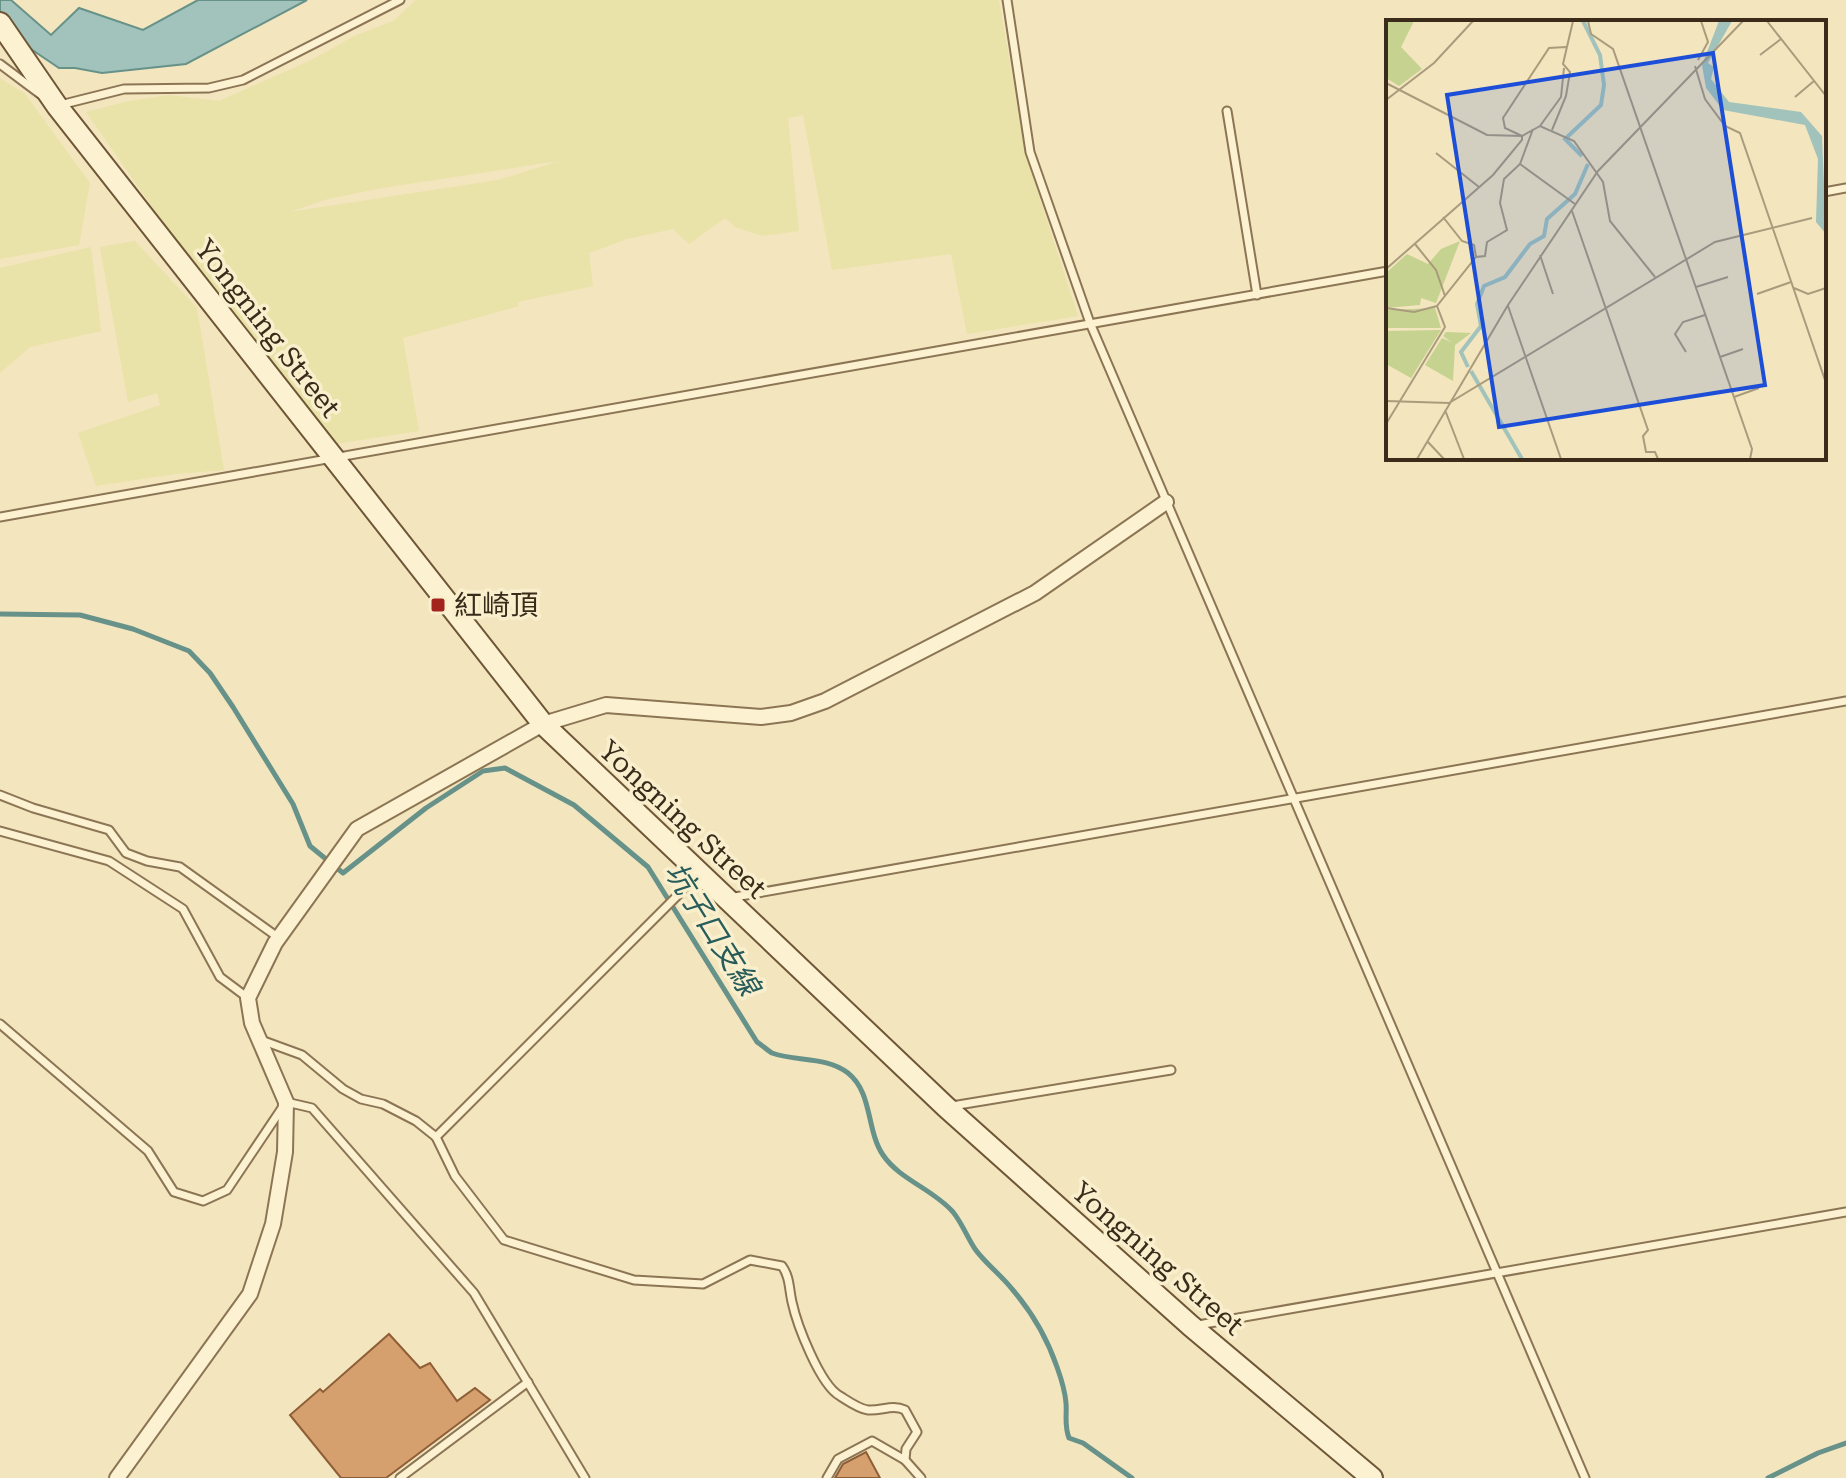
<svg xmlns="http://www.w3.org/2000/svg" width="1846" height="1478" font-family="'Roboto Serif','Noto Sans TC',serif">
  <rect width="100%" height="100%" fill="#f3e5bd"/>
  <g fill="#e9e2a9" fill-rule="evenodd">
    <path d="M416 0H999L1026 156 1078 316 967 334 951 254 832 270 803 115 788 118 799 231 762 236 735 227 725 218 689 244 673 229 627 239 589 253 593 286 518 302 519 306 403 338 419 431 335 444 171 234 86 112 129 101 169 95 219 101 311 60 354 36 393 21ZM559 161 498 180 289 212 328 199 382 188Z"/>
    <polygon points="0,78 25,94 90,183 79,245 0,259"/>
    <polygon points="135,241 197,308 224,470 175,474 96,486 78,433 160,405 157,393 128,402 100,247"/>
    <polygon points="91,247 101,331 30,347 0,373 0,268"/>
  </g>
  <polygon fill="#a1c3bb" stroke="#67928a" stroke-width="2" points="0,0 11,0 51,35 79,8 143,30 198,0 307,0 186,64 102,73 75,68 59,68 0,28"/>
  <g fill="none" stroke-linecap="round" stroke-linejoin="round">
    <g stroke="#67928a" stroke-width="5">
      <path d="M0 614 80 615 133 629 189 651 210 673 233 707 293 804 310 846 343 873 426 808 483 771 505 768 574 805 648 867 757 1042C762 1045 767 1050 772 1053 796 1062 826 1056 848 1073 873 1093 866 1130 883 1155 900 1180 933 1189 953 1212 962 1223 967 1237 975 1249 985 1263 1001 1275 1012 1289 1032 1312 1047 1338 1057 1367 1061 1378 1065 1391 1066 1403 1067 1416 1064 1425 1069 1438L1083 1443 1132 1478"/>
      <polyline points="1768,1478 1818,1453 1846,1443"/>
    </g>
  </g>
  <g fill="#d59f6e" stroke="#8e5e37" stroke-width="2">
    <polygon points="389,1334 420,1368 430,1363 457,1401 475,1388 490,1400 386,1478 341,1478 290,1415 320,1389 323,1392"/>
    <polygon points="866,1452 880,1478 835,1478 843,1464"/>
  </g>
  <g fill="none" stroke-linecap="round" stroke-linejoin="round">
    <g stroke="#8c7554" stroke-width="11">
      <g id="lane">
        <polyline points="1007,0 1030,152 1090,323 1585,1478"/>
        <polyline points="0,64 40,94"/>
        <polyline points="60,105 124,89 209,88 243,80 400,0"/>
        <polyline points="1227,111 1257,295"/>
        <polyline points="1824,192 1846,188"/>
        <polyline points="0,517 1388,271"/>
        <polyline points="0,795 33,808 109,830 126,853 147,861 180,867 279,938"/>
        <polyline points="0,831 109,861 183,909 220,977 248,998"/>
        <polyline points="729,898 1846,701"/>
        <polyline points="0,1024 148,1151 174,1192 203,1201 227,1190 286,1102 312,1108 474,1293 585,1478"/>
        <path d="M261 1040 302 1055 343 1089 361 1099 383 1104 416 1121 436 1137 455 1176 504 1240 634 1280 703 1284 750 1260 782 1266C790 1277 789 1289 792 1302 797 1325 820 1385 840 1396 848 1401 859 1409 868 1410 882 1411 892 1404 905 1410L917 1432 906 1449 905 1460 921 1478"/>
        <polyline points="952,1106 1171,1070"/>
        <polyline points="436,1137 697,876"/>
        <polyline points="1198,1325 1846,1212"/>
        <polyline points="400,1478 528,1382"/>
        <polyline points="827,1478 838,1459 872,1441 905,1460"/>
      </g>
    </g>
    <g stroke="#8c7554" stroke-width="18">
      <polyline id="street" points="117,1478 250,1294 273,1224 285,1152 286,1102 252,1023 248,998 275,943 357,829 543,724 606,705 761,717 791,713 825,701 1035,593 1166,502"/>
    </g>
    <g stroke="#6e5637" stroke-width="24">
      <polyline id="secondary" points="0,23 57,106 543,724 946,1107 1191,1326 1372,1478"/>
    </g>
    <use href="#lane" stroke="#fcf2d1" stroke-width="7"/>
    <use href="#street" stroke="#fcf2d1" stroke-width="14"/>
    <use href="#secondary" stroke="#fcf2d1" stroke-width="20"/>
  </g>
  <rect fill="#a2241d" stroke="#f9efcd" stroke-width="3" x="430" y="597" width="16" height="16" rx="4"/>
  <g text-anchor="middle" stroke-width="7" stroke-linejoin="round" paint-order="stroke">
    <g font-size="28" fill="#3a2b1b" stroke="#f9efcd">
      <text transform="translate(268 328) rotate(52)" y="10">Yongning Street</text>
      <text transform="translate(683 819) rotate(43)" y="10">Yongning Street</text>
      <text transform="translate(1158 1258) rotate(41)" y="10">Yongning Street</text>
    </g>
    <g font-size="28" fill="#3a2b1b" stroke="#f9efcd" text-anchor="start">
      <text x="454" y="615">紅崎頂</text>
    </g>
    <g font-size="30" font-style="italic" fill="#285c5b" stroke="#f9efcd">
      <text transform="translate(712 929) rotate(58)" y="10">坑子口支線</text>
    </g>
  </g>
  <g transform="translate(1386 20)">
    <rect width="440" height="440" fill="#f3e5bd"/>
    <path d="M0 1H28L15 27 36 49 13 66 0 58ZM74 221 50 283 35 278 34 285 0 288V253L21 234 42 244 55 229ZM49 288 55 308H0V290ZM55 310 25 358 0 344V311ZM60 312 85 313 69 325 67 361 39 345 56 318 65 322 57 316Z" fill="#c6d290"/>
    <path d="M333 1H346L322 43 328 47 325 59 343 82 415 92 436 116 440 214 430 202 432 139 419 105 337 90 320 68 316 45Z" fill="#a1c3bb"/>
    <path fill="none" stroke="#a1c3bb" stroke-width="4" d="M196 136 179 119 215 85 218 65 214 35 197 1M82 347 75 332 95 306 91 284 98 266 119 257 144 224 158 216 161 199 189 174 202 144M85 351 136 439"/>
    <path fill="none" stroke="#a99b7c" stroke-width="2" d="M202 1 205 14 227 29 366 429 364 439M381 1 440 76M374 35 395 19M312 40 322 22 315 1M309 46 319 79 339 106 354 113 440 363M0 63 101 115 136 116 154 106 188 121 217 162 224 201 269 257M409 77 428 61M0 80 48 43 87 1M154 106 175 77 178 48M166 110 180 76 184 52 177 44 187 1M50 133 93 167M134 144 189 184M186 191 262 410 257 416 260 432H269L272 439M57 197 76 221 88 225 90 237M29 224 50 250 59 276M154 235 167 274M0 249 107 155 136 120V116L119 108 117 98 163 28 180 27M310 267 342 257M408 268 422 274 440 268M371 274 405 262M122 286 175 439M0 288 28 292 51 286M300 332 289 314 297 302 319 295M334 337 357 329M348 377 373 368M0 381 63 383 329 222 426 198M59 390 78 439M0 404 59 307 51 286 90 237 99 236 101 222 121 210 114 183 118 159 134 144 147 109M41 421 58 439M31 439 122 285 212 151 357 1"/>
    <path fill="#1d4ed8" fill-opacity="0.15" stroke="#1d4ed8" stroke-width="4" d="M327 33 379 365 113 407 61 75Z"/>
    <rect width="440" height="440" fill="none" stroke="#3a2b1b" stroke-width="4"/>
  </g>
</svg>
